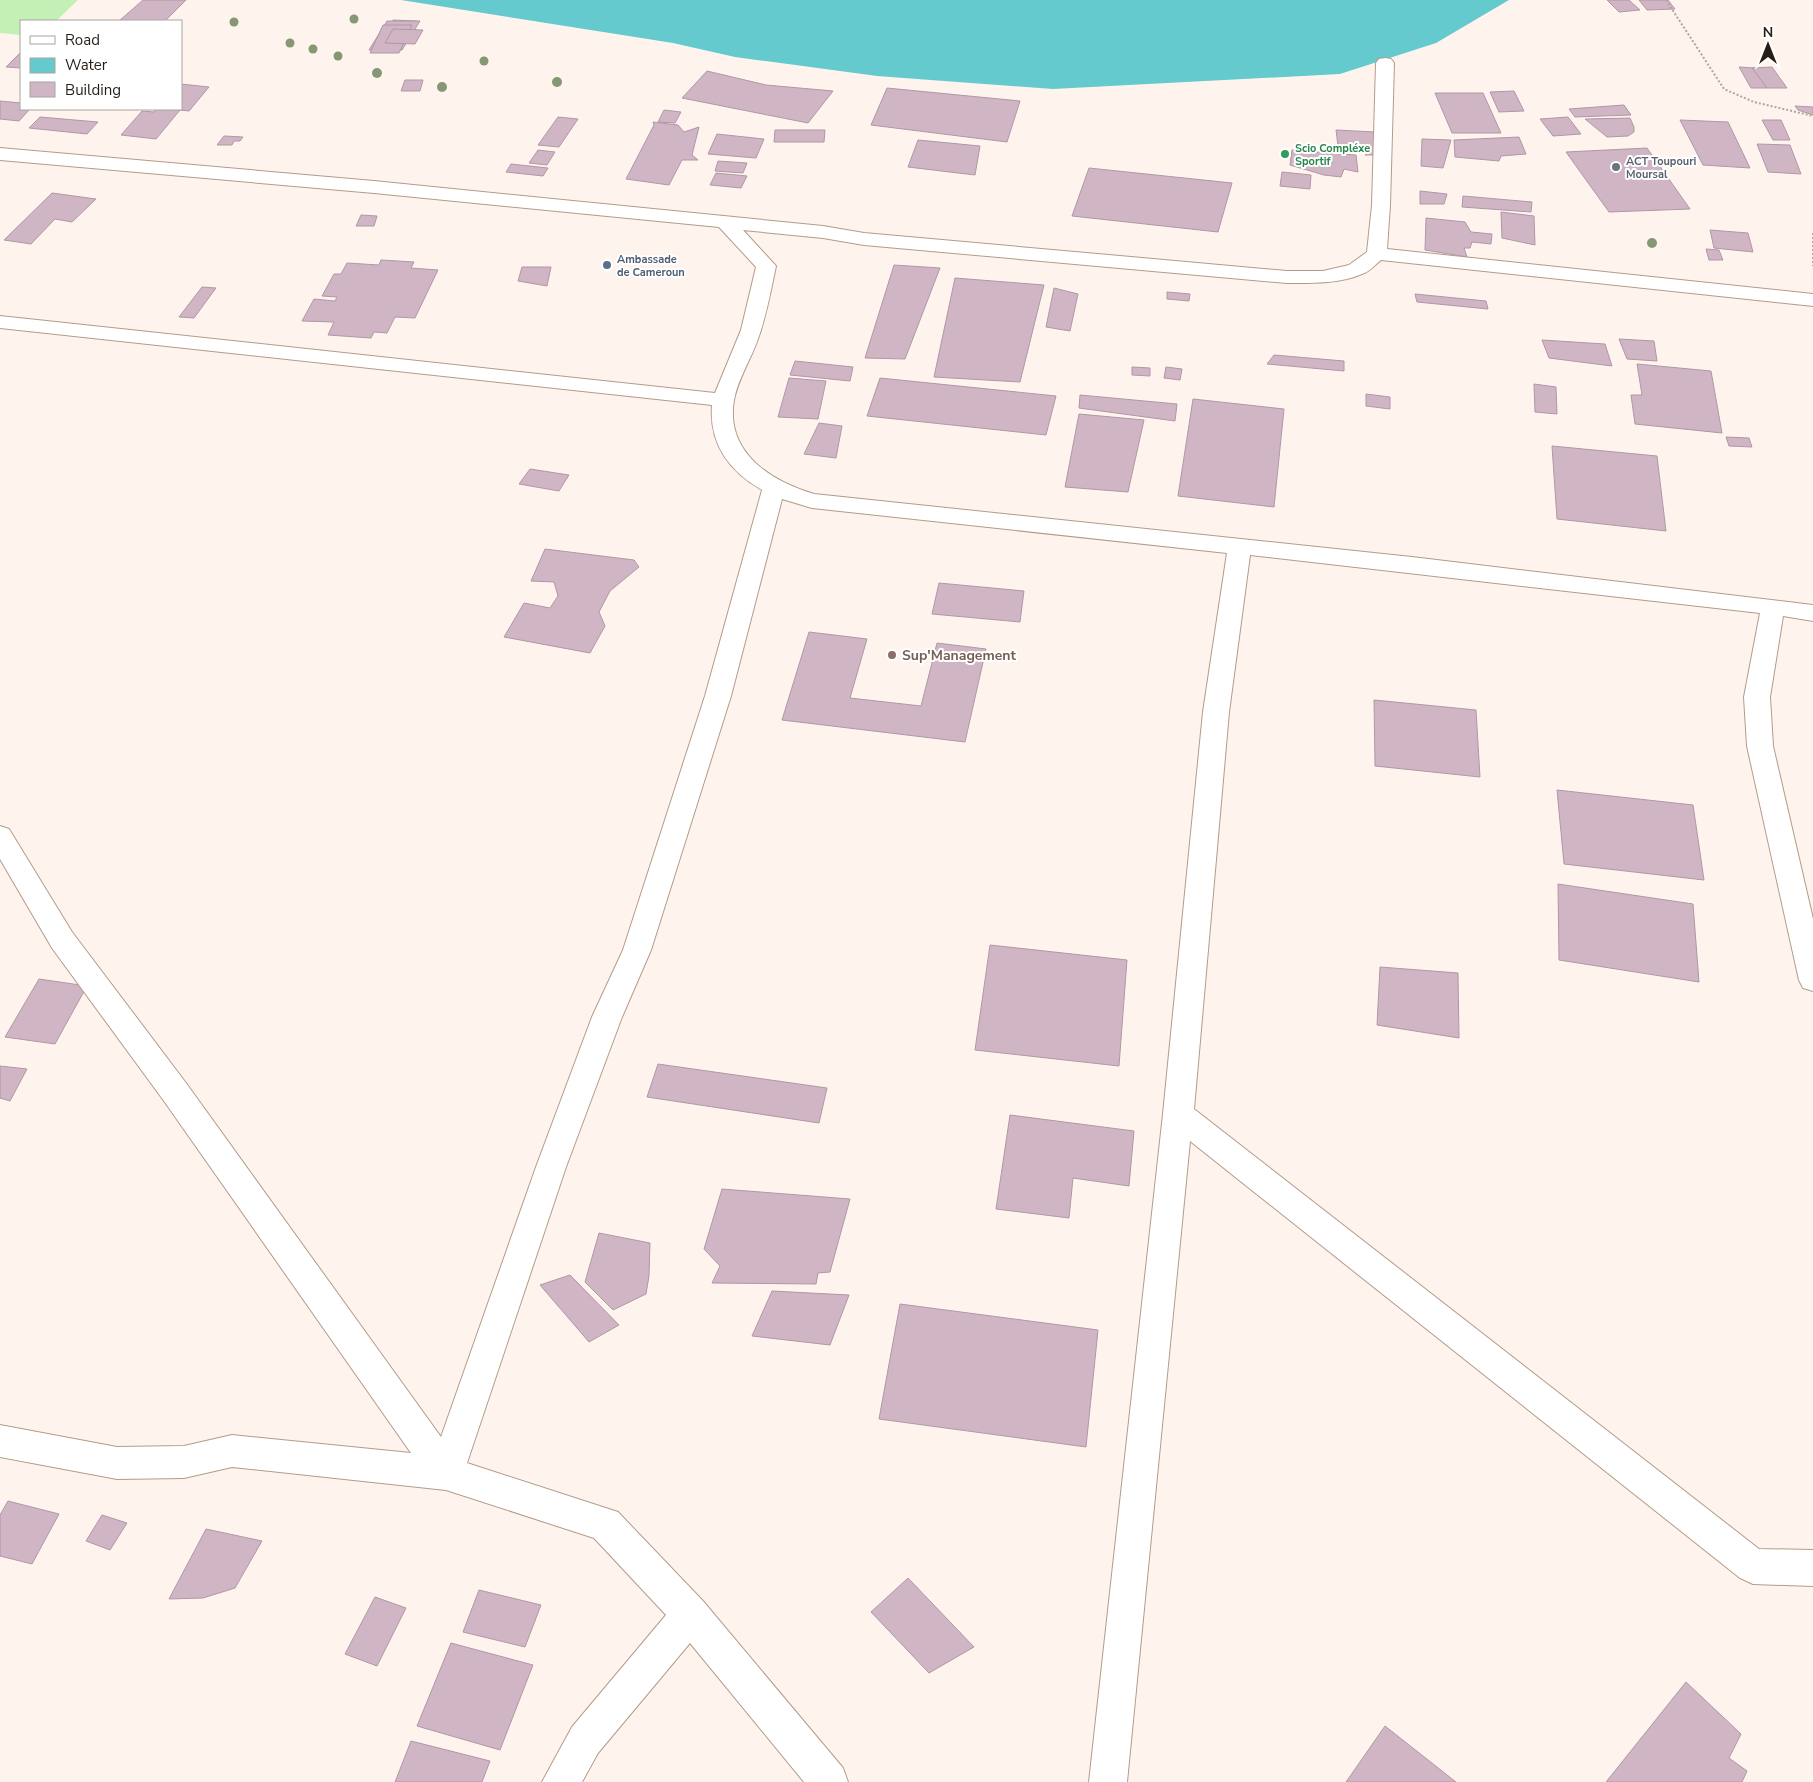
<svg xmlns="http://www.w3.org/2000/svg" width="1813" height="1782" font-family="'Nunito Sans',sans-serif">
  <rect width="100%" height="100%" fill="#fff4ed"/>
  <polygon fill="#c3f0b4" points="0,0 78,0 56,21 21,21 21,35 0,33"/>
  <polygon fill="#65cace" points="401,0 1509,0 1436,43 1340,74 1053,89 877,76 735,57 673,43"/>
  <g fill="#d0b5c5" stroke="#b097a6">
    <polygon points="143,0 186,0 165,21 119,21"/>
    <polygon points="1607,0 1629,0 1640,10 1619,12"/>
    <polygon points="1639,0 1668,0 1675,9 1647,10"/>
    <polygon points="393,20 417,21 414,27 390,26"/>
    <polygon points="387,21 420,21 402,50 369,50"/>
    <polygon points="383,25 412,25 399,53 370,53"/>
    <polygon points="393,29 423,30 415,44 385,43"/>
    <polygon points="21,52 21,68 6,67"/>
    <polygon points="1739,67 1755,68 1767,88 1751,88"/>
    <polygon points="1772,67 1787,88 1767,88 1752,68"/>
    <polygon points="707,71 766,85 833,91 808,123 682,98"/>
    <polygon points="405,80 423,80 420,91 401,91"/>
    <polygon points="181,84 209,87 189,111 180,110 156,139 121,135 142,111 154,112 157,109 181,109"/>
    <polygon points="887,88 1020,101 1007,142 871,125"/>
    <polygon points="1514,91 1524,111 1499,112 1490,92"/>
    <polygon points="1435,93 1483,93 1501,133 1452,133"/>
    <polygon points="0,101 21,103 21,109 30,109 19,121 0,119"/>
    <polygon points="1624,105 1631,115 1575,117 1569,109"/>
    <polygon points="1795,106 1813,107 1813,115 1798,110"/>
    <polygon points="664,110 681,112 675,123 658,122"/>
    <polygon points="40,117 98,122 87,134 29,128"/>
    <polygon points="558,117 578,119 559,147 538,145"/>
    <polygon points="1568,117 1581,134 1553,136 1540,119"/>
    <polygon points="1630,118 1634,127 1634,132 1628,136 1607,137 1585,119"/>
    <polygon points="1680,120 1728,122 1750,168 1703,165"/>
    <polygon points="1762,120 1781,120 1790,140 1773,140"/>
    <polygon points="653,122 678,125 684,132 699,127 692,155 698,160 682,160 669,185 626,179 654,125"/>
    <polygon points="775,130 825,130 824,142 774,142"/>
    <polygon points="1336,130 1375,132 1375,155 1365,155 1368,152 1338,146"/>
    <polygon points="717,134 764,139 756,158 708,154"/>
    <polygon points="224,136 243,137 240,141 234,141 232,145 217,145"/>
    <polygon points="1519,137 1526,154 1501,156 1499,161 1455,157 1454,140"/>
    <polygon points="1422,139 1451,140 1443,168 1421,166"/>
    <polygon points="918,140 980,146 975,175 908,167"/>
    <polygon points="1757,144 1790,145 1801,174 1768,172"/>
    <polygon points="1647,148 1690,209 1609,212 1566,152"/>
    <polygon points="538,150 555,152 547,165 529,163"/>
    <polygon points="1292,150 1356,155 1358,172 1344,169 1341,177 1324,175 1290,165"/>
    <polygon points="718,161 747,163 743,173 715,171"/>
    <polygon points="511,164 548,168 543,176 506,172"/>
    <polygon points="1089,168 1232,183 1218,232 1072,216"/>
    <polygon points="1282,172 1311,175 1310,189 1280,186"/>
    <polygon points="716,173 747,176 741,188 710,185"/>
    <polygon points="1420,191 1447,194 1444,204 1420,204"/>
    <polygon points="52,193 96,199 72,222 55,219 31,244 4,240"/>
    <polygon points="1463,196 1532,202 1531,212 1462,207"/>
    <polygon points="1501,212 1534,216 1535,245 1502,238"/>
    <polygon points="361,215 377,216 374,226 356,226"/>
    <polygon points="1426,218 1465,222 1471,232 1492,234 1491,244 1472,242 1470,248 1464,248 1467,257 1425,250"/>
    <polygon points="1710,230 1748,233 1753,252 1714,248"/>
    <polygon points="1706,249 1719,250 1723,260 1709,260"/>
    <polygon points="381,260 414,262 411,268 438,270 415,318 395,317 387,333 374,332 371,338 328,335 334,322 302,321 314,299 335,301 337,297 322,296 334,274 341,274 347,263 379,265"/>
    <polygon points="894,265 940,268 905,359 865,358"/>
    <polygon points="522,267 551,267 547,286 518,281"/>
    <polygon points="955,278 1044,285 1020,382 934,377"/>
    <polygon points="202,287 216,288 194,318 179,317"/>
    <polygon points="1054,288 1078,294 1070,331 1046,327"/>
    <polygon points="1167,292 1190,294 1189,301 1167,299"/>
    <polygon points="1415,294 1486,301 1488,309 1417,302"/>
    <polygon points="1619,339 1654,341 1657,361 1627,359"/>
    <polygon points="1542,340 1605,344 1612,366 1549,358"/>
    <polygon points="1274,355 1344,361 1344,371 1267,364"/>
    <polygon points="795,361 853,367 850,381 790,375"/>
    <polygon points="1637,364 1711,371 1722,433 1635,424 1631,395 1642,395"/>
    <polygon points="1132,367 1150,368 1150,376 1132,375"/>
    <polygon points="1166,367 1182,369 1180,380 1164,378"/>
    <polygon points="789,378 826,381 818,419 778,417"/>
    <polygon points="880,378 1056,396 1046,435 867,416"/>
    <polygon points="1534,384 1556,387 1557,414 1535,412"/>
    <polygon points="1366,394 1390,397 1390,409 1366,406"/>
    <polygon points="1080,395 1177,404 1175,421 1079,408"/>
    <polygon points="1193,399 1284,409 1274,507 1178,496"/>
    <polygon points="1079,414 1144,420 1128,492 1065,487"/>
    <polygon points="819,423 842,426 836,458 804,454"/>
    <polygon points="1726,437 1749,438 1752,447 1729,446"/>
    <polygon points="1552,446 1657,456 1666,531 1557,519"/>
    <polygon points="530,469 569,475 559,491 519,484"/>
    <polygon points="545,549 634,560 639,567 610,591 599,612 605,626 590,653 504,637 524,603 550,608 558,596 554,582 531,581"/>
    <polygon points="939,583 1024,591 1020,622 932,614"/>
    <polygon points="809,632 867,639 850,698 921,706 937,643 986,649 965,742 782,720"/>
    <polygon points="1374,700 1476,710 1480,777 1375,766"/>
    <polygon points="1557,790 1693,805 1704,880 1564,864"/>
    <polygon points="1558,884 1693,904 1699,982 1559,960"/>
    <polygon points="990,945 1127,960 1119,1066 975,1050"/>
    <polygon points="1380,967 1458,973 1459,1038 1377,1025"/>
    <polygon points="39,979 87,986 55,1044 5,1037"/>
    <polygon points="658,1064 827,1088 819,1123 647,1097"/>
    <polygon points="0,1066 27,1069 10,1101 0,1098"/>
    <polygon points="1010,1115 1134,1131 1129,1186 1073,1178 1069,1218 996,1209"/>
    <polygon points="722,1189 850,1199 830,1272 818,1273 816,1284 712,1283 720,1266 704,1249"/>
    <polygon points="599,1233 650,1243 649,1276 646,1294 613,1310 585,1282"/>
    <polygon points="570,1275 619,1325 589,1342 540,1285"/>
    <polygon points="772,1291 849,1295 830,1345 752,1336"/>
    <polygon points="900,1304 1098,1330 1086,1447 879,1419"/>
    <polygon points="8,1501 59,1514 32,1564 0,1556 0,1515"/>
    <polygon points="102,1515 127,1523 110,1550 86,1541"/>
    <polygon points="206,1529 262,1541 235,1588 203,1598 169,1599"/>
    <polygon points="908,1578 974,1647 929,1673 871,1612"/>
    <polygon points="479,1590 541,1605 525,1647 463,1632"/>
    <polygon points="375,1597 406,1608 377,1666 345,1654"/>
    <polygon points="451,1643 533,1665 500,1750 417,1726"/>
    <polygon points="1686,1682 1741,1734 1729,1758 1747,1771 1742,1782 1606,1782"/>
    <polygon points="1385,1726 1456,1782 1346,1782"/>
    <polygon points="411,1741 490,1761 482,1782 395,1782"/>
  </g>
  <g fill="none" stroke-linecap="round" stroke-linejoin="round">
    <g stroke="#b39b8a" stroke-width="2">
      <path id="minor" d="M1385 58 1391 59 1394 63 1390 205 1387 249 1813 294V306L1381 260C1375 265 1369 272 1362 274 1339 284 1311 283 1287 283L864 245 823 238 743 230 776 266C771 290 767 313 759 336 752 358 738 378 734 400 725 452 770 481 814 494L1412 557 1813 605V621L1783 616 1770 697 1773 746 1813 919V991L1803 988 1799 980 1747 746 1744 697 1760 613 1250 555 1229 712 1194 1109 1759 1549 1813 1550V1586L1753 1584 1740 1578 1190 1141 1127 1782H1089L1163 1114 1203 712 1227 553 812 508 782 499 731 696 651 950 622 1017 566 1167 467 1463 618 1512 703 1601 843 1768 848 1782H804L690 1643 598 1753 582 1782H542L572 1727 666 1615 594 1538 446 1490 232 1467 184 1478 117 1479 0 1457V1425L117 1447 184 1446 232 1435 411 1453 164 1101 52 948 0 859V826L9 829 72 932 186 1083 441 1437 536 1167 592 1017 623 950 705 696 762 490C729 471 709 444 712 405L0 328V316L715 393 741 330 756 267 719 227 374 193 0 160V148L374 181 823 226 864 233 1287 271H1323L1349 265 1367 252 1372 205 1376 63 1379 59Z"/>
    </g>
    <g stroke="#b0a69f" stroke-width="2" stroke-dasharray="2 2" stroke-linecap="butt">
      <polyline points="1666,0 1724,89 1754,102 1813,116"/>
      <polyline points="1813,233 1813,266"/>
    </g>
    <use href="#minor" fill="#fff" fill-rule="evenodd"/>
  </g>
  <g fill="#859773">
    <circle cx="354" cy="19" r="4.5"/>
    <circle cx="234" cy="22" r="4.5"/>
    <circle cx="290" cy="43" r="4.5"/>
    <circle cx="313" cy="49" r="4.5"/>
    <circle cx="338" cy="56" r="4.5"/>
    <circle cx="484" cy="61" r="4.5"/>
    <circle cx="377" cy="73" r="5"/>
    <circle cx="557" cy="82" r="5"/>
    <circle cx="442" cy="87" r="5"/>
    <circle cx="1652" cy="243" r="5"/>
  </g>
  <circle fill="#2e9e5b" stroke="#fff" stroke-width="2" cx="1285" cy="154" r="5"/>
  <circle fill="#6b7280" stroke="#fff" stroke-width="2" cx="1616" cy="167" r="5"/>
  <circle fill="#5c6f8a" stroke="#fff" stroke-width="2" cx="607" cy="265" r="5"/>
  <circle fill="#8d6e63" stroke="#fff" stroke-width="2" cx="892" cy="655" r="5"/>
  <g text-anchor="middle" stroke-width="4" stroke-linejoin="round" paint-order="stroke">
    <g font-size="11" font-weight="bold" fill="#27864d" stroke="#fff" text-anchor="start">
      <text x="1295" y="152">Scio Compléxe<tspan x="1295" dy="13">Sportif</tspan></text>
    </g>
    <g font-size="11" font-weight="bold" fill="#5b616d" stroke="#fff" text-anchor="start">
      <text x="1626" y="165">ACT Toupouri<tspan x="1626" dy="13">Moursal</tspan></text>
    </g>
    <g font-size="11" font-weight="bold" fill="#4e5e75" stroke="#fff" text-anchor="start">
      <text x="617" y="263">Ambassade<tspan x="617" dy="13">de Cameroun</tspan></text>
    </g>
    <g font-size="14" font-weight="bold" fill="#785e54" stroke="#fff" text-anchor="start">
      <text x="902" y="660">Sup'Management</text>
    </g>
  </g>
  <rect x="20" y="20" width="162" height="90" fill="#ffffff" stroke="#a8a5a2"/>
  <rect x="30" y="36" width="25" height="8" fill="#ffffff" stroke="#a8a5a2"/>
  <text x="65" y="45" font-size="15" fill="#261d16">Road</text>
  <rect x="30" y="58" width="25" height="15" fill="#65cace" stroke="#a8a5a2"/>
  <text x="65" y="70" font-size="15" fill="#261d16">Water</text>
  <rect x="30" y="82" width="25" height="15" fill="#d0b5c5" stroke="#a8a5a2"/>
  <text x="65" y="95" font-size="15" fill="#261d16">Building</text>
  <g transform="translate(1768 45)" stroke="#ffffff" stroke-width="4" paint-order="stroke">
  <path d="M0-4L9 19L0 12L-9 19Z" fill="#261d16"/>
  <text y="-8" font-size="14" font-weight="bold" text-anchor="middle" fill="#261d16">N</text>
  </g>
</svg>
